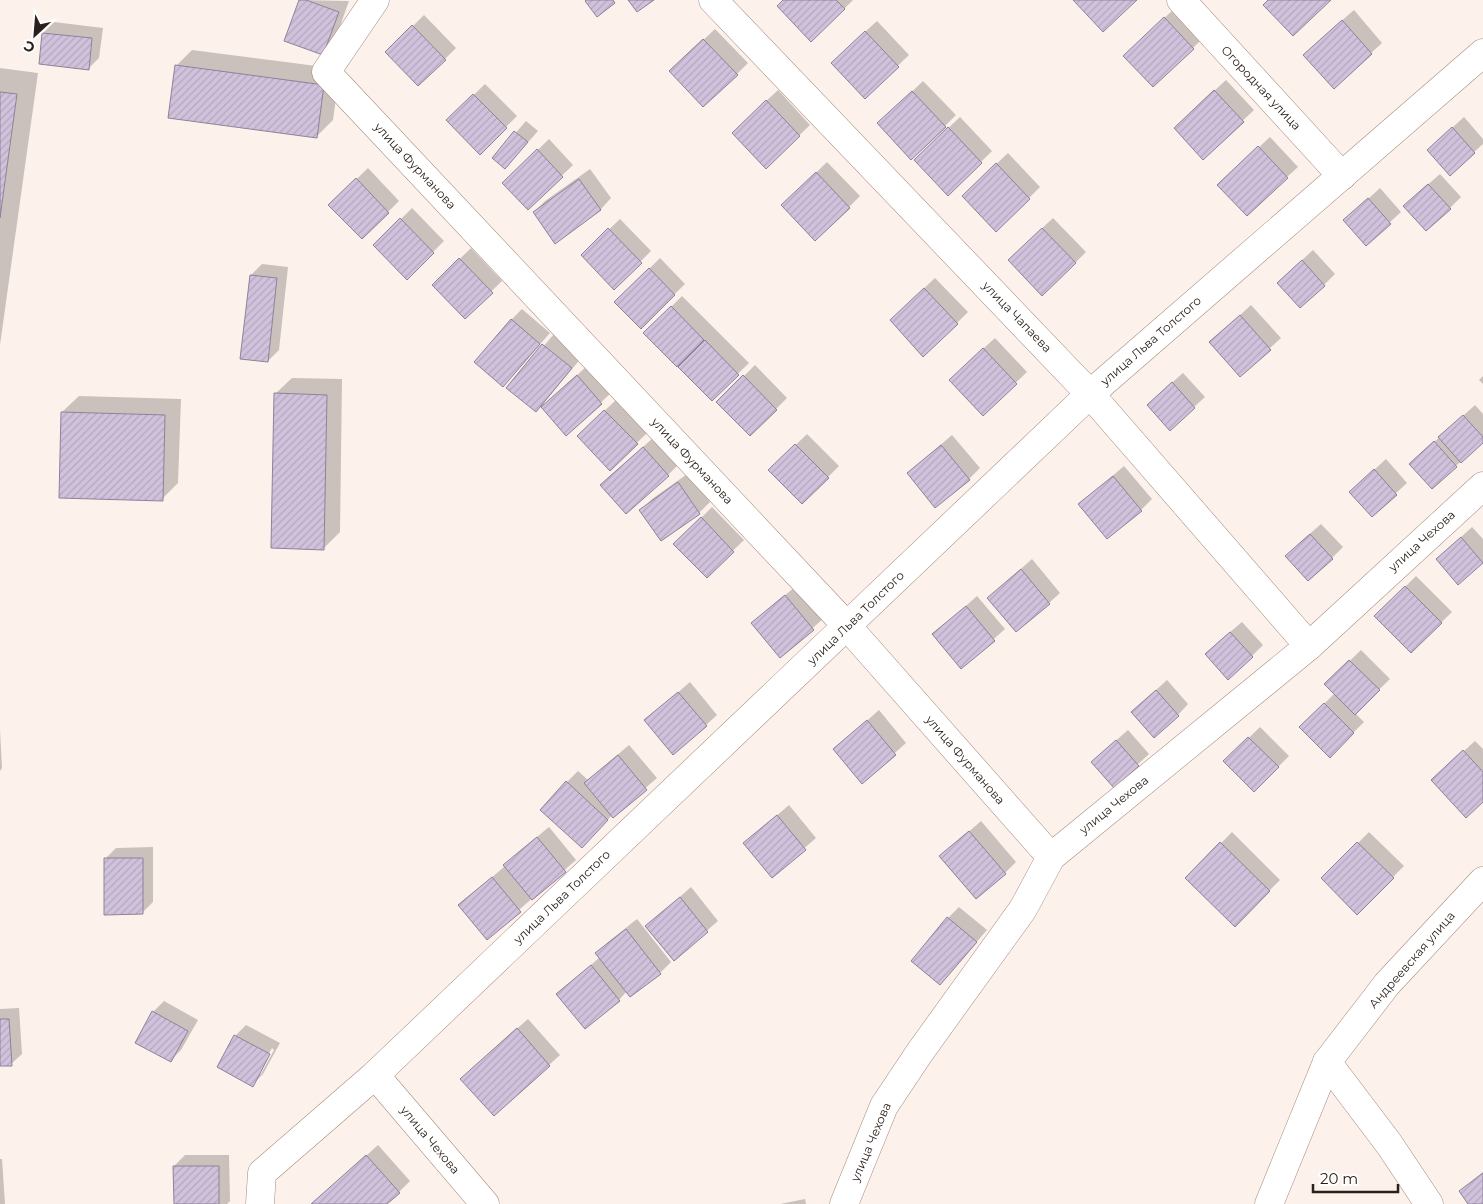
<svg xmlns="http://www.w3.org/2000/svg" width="1483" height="1204" font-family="Montserrat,sans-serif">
  <defs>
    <pattern id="building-hatch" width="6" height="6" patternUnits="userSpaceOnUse" patternTransform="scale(1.25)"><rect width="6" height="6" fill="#d0c2dc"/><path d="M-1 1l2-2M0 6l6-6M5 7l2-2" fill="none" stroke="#b3a6bc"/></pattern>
  </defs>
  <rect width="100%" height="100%" fill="#fdf1eb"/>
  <g fill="#0003" fill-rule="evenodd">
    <polygon points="300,0 349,1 334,43 323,54"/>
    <polygon points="785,0 853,0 844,9"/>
    <polygon points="1176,7 1204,37 1193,48 1136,45"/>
    <polygon points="1354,10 1382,43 1371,53 1315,44"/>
    <polygon points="424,15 456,48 419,85 387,52"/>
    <polygon points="877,21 909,55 865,97 843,52"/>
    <polygon points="54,22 103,28 99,58 88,69 43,33"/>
    <polygon points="715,29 748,63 737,74 682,60"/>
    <polygon points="192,50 340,69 333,120 317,136 176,66"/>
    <polygon points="0,68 38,73 0,345"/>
    <polygon points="1226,80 1254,110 1203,158 1186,117"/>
    <polygon points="923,81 956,115 945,126 890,113"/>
    <polygon points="485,84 517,116 480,153 448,120"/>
    <polygon points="778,90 810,125 766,167 744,122"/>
    <polygon points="960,117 992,151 981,162 926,149"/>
    <polygon points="1464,117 1483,139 1483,144 1474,152 1440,139"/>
    <polygon points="526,121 538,131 505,168 494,158"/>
    <polygon points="1270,137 1298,167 1287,177 1230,174"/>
    <polygon points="549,139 573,165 528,208 515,172"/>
    <polygon points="1008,153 1040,187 1029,198 974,185"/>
    <polygon points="827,162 860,196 849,207 794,194"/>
    <polygon points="368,168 399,201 362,238 330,205"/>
    <polygon points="590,169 611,198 601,209 556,242 534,212 545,201"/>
    <polygon points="1440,174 1461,197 1450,208 1416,195"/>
    <polygon points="1380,188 1401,212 1366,244 1356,210"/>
    <polygon points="412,208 444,241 407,278 375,245"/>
    <polygon points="1053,218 1086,252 1075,263 1020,249"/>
    <polygon points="620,219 651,251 614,288 582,255"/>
    <polygon points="471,248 502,281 465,317 433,285"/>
    <polygon points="1313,250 1335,274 1324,285 1289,272"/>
    <polygon points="660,258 685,284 641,327 616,302"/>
    <polygon points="262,264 288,267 279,350 268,361 242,358 251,275"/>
    <polygon points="935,278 968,312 957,323 902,309"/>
    <polygon points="682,296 749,363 712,399 645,333"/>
    <polygon points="1251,305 1281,338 1240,375 1211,342"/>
    <polygon points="522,309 550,333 503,386 511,320"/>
    <polygon points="554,334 582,357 543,404 545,405 588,365 612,392 567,434 541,406 508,388"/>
    <polygon points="995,338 1027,372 983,414 961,369"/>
    <polygon points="755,365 787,398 750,435 718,402"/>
    <polygon points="1183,373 1205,397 1194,407 1159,394"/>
    <polygon points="1483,376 1483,384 1479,380"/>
    <polygon points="292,378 342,379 340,532 324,548 275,394"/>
    <polygon points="79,396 181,399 178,483 162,499 62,412"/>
    <polygon points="616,400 648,432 610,469 578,436"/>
    <polygon points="1475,405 1483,414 1483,441 1432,488 1422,453"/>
    <polygon points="807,434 839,466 802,503 770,470"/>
    <polygon points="952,435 980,468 969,479 908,473"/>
    <polygon points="654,437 679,464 668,475 613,474"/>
    <polygon points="1386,459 1407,483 1372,515 1362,481"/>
    <polygon points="1124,466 1152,499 1141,510 1080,504"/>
    <polygon points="690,472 710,502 699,513 641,510 652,499"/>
    <polygon points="712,507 744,540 707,576 675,544"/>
    <polygon points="1321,524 1343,547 1332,558 1297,545"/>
    <polygon points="1472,527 1483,539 1483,562 1459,583 1448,549"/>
    <polygon points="1032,559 1060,593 1049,603 988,598"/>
    <polygon points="1416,576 1452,612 1411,652 1376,616"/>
    <polygon points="797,585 824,618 781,656 753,623"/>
    <polygon points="977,596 1005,629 961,668 934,634"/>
    <polygon points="1242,622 1263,645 1252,656 1217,643"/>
    <polygon points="1361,650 1390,679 1355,713 1364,722 1330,756 1301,727 1335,693 1326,684"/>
    <polygon points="1167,680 1188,704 1178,715 1143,702"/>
    <polygon points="690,682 717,715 706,725 646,720"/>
    <polygon points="879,710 906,743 862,782 835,749"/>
    <polygon points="1260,727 1289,756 1254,791 1225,761"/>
    <polygon points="0,730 2,768 0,771"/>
    <polygon points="1128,730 1149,754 1114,786 1104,751"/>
    <polygon points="1475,741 1483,749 1483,800 1444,769"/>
    <polygon points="629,745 657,778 613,816 612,815 593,836 567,782 578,771 588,780"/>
    <polygon points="789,805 816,838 772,876 745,843"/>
    <polygon points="981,821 1016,862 1005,873 941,856"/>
    <polygon points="549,827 576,860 487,938 460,905 505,866 516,854"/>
    <polygon points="1232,832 1280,880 1235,925 1187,878"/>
    <polygon points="1369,832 1404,866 1357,913 1323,878"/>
    <polygon points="153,847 153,902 142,913 105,859 116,848"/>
    <polygon points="691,887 718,921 674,959 647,926"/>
    <polygon points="959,907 987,930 940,984 948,918"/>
    <polygon points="637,919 671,962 660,973 631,996 627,991 619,1000 558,994 600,957 597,953 608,942"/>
    <polygon points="164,1001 198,1020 181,1050 170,1061 153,1012"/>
    <polygon points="19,1008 22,1054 11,1064 0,1065 0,1009"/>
    <polygon points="528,1019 560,1055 549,1065 472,1068"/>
    <path d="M246 1025 280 1043 263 1074 252 1085 218 1066 235 1036ZM272 1048 274 1050 261 1074H258Z"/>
    <polygon points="378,1145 410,1181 399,1192 385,1204 313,1204"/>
    <polygon points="185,1155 229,1155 230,1201 227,1204 175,1204 174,1166"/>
    <polygon points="0,1159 2,1159 5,1204 0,1204"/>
    <polygon points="1483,1172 1483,1204 1470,1204 1460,1191"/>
    <polygon points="805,1199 806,1204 780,1204"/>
  </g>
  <g fill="url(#building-hatch)" stroke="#8e829a">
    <polygon points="299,0 306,0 339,12 323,55 284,41"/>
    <polygon points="586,0 613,0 615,3 597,17 585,1"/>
    <polygon points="628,0 654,0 637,12"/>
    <polygon points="783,0 836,0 845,9 811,42 777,6"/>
    <polygon points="1073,0 1137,0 1103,32"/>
    <polygon points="1268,0 1331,0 1293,36 1263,5"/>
    <polygon points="1164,17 1194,49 1153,87 1123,56"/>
    <polygon points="1342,20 1372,54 1334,89 1303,55"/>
    <polygon points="412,25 446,60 418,86 385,52"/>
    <polygon points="865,31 899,67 865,99 831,63"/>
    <polygon points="42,33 92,38 89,70 39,64"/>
    <polygon points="703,39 738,75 703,107 669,71"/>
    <polygon points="175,65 324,85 317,138 168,118"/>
    <polygon points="1214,90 1244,122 1203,160 1174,128"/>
    <polygon points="912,91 946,127 911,160 877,123"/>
    <polygon points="0,92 17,94 0,218"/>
    <polygon points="473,94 507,128 480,155 446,120"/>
    <polygon points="766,100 800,136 766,169 732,133"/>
    <polygon points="948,127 982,163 948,196 914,160"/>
    <polygon points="1452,127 1475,153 1450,176 1427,150"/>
    <polygon points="514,131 528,142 505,169 492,158"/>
    <polygon points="1258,146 1288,178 1247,216 1217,185"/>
    <polygon points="537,149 563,177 528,210 502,183"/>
    <polygon points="996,163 1030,199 996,232 962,196"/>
    <polygon points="816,172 850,208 815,241 781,205"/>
    <polygon points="356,178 389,213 362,239 328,205"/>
    <polygon points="579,179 601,210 555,244 533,212"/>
    <polygon points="1428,184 1451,209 1426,231 1403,206"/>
    <polygon points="1368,198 1391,224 1366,246 1343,220"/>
    <polygon points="400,218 434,253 407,280 373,245"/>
    <polygon points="608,228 642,263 614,290 581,255"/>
    <polygon points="1042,228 1076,263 1042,296 1008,260"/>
    <polygon points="459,258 493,293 465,319 432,285"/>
    <polygon points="1302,260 1325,286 1300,308 1277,283"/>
    <polygon points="649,268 675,295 641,329 614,302"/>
    <polygon points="250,275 277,278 268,362 240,359"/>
    <polygon points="924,288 958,324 923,357 890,320"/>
    <polygon points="671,306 704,340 677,367 643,333"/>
    <polygon points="1240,315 1271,350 1240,377 1209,342"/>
    <polygon points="511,319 540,344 503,387 474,362"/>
    <polygon points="705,340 739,375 712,401 678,367"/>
    <polygon points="542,344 572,368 536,412 506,388"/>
    <polygon points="983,348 1017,384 983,416 949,380"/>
    <polygon points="577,375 602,404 566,436 541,407"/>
    <polygon points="743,375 777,410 750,436 716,402"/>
    <polygon points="1172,382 1195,408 1170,431 1147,405"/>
    <polygon points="274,393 327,395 324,550 271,548"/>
    <polygon points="604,410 638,444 610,471 577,436"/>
    <polygon points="61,412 165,415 163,501 59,498"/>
    <polygon points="1463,415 1483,437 1483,443 1461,463 1438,437"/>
    <polygon points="1434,441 1457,467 1432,489 1409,464"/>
    <polygon points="795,444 829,478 802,504 768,470"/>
    <polygon points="941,445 970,480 935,508 907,473"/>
    <polygon points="643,447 669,476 626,514 600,485"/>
    <polygon points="1374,469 1397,495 1372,517 1349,492"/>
    <polygon points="1113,476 1142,511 1107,539 1078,504"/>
    <polygon points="678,482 700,514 661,541 639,510"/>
    <polygon points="701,517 734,552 707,578 673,544"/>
    <polygon points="1310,534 1333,559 1308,581 1285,556"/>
    <polygon points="1461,537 1483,563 1458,585 1436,559"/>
    <polygon points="1021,569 1050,604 1016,632 987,598"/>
    <polygon points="1405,586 1442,623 1411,653 1374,616"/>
    <polygon points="785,595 814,630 780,658 751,623"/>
    <polygon points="966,606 995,641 961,669 932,634"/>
    <polygon points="1230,632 1253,657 1228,680 1205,654"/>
    <polygon points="1349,660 1380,690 1355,715 1324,684"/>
    <polygon points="1156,690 1179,716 1154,738 1131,712"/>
    <polygon points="678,692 707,726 673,755 644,720"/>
    <polygon points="1324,703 1354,733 1330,758 1299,727"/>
    <polygon points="867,720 896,755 862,784 833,749"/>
    <polygon points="1248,737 1279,767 1254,792 1223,761"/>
    <polygon points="1116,740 1139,766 1114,788 1091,762"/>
    <polygon points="1463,750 1483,772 1483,802 1466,818 1431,780"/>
    <polygon points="618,755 647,790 613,818 584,783"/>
    <polygon points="566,781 608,820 582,848 540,810"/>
    <polygon points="777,815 806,850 772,878 743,843"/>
    <polygon points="969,831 1006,874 976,899 939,856"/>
    <polygon points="537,837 566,872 532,900 503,865"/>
    <polygon points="1220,842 1270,891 1235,927 1185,878"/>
    <polygon points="1357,842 1394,878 1357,915 1321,878"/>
    <polygon points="104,858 143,858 143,914 104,915"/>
    <polygon points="492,877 521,912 487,940 458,905"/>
    <polygon points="680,897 708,932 674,961 645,926"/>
    <polygon points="947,917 977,942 940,985 911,961"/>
    <polygon points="626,929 661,974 630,997 595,953"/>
    <polygon points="591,965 620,1001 585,1029 556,994"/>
    <polygon points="152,1011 188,1031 171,1062 135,1043"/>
    <polygon points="0,1019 9,1019 12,1066 0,1066"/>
    <polygon points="517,1028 550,1066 494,1116 460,1079"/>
    <polygon points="234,1035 270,1054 253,1087 217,1067"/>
    <polygon points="366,1155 400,1193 387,1204 311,1204"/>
    <polygon points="173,1166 219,1166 219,1204 174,1204"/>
    <polygon points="1483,1173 1483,1204 1468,1204 1459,1191"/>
  </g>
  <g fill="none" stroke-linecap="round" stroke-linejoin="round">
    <g stroke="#a58b7d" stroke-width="29">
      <g id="street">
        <polyline points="375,0 326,72 847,626 1051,857"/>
        <polyline points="713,0 1090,394 1309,646"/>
        <polyline points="1181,0 1342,176"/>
        <polyline points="1327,1062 1389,1144 1429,1204"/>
        <polyline points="375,1075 485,1204"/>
        <polyline points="260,1204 262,1173 375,1075 1090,394 1483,53"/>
        <polyline points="844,1204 884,1106 920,1052 1023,909 1051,857 1309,646 1483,486"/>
        <polyline points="1269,1204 1327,1062 1387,984 1483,881"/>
      </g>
    </g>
    <use href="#street" stroke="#fff" stroke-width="28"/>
  </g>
  <g text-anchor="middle" stroke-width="4.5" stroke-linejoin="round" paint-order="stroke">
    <g font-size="12" fill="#2b211b" stroke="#fff">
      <text transform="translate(1261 88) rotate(47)" y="4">Огородная улица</text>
      <text transform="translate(415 166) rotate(47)" y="4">улица Фурманова</text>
      <text transform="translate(1017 317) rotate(46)" y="4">улица Чапаева</text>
      <text transform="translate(1151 341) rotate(-41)" y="4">улица Льва Толстого</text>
      <text transform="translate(692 461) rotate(47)" y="4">улица Фурманова</text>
      <text transform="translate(1422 541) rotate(-42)" y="4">улица Чехова</text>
      <text transform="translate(856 618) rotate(-44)" y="4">улица Льва Толстого</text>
      <text transform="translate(965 760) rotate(49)" y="4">улица Фурманова</text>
      <text transform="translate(1114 805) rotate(-39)" y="4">улица Чехова</text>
      <text transform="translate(562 897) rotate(-44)" y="4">улица Льва Толстого</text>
      <text transform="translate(1412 960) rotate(-49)" y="4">Андреевская улица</text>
      <text transform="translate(430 1140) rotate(50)" y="4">улица Чехова</text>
      <text transform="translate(871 1142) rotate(-67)" y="4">улица Чехова</text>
    </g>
  </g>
  <g transform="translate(35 35) rotate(206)" stroke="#ffffff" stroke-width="4" paint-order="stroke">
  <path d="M0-4L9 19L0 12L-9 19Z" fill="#2b211b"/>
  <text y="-8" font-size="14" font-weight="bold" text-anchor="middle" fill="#2b211b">С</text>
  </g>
  <path d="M1313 1184v8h85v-8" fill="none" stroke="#2b211b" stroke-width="2.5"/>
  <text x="1320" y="1184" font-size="15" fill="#2b211b" stroke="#ffffff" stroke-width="4" paint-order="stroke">20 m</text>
</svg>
